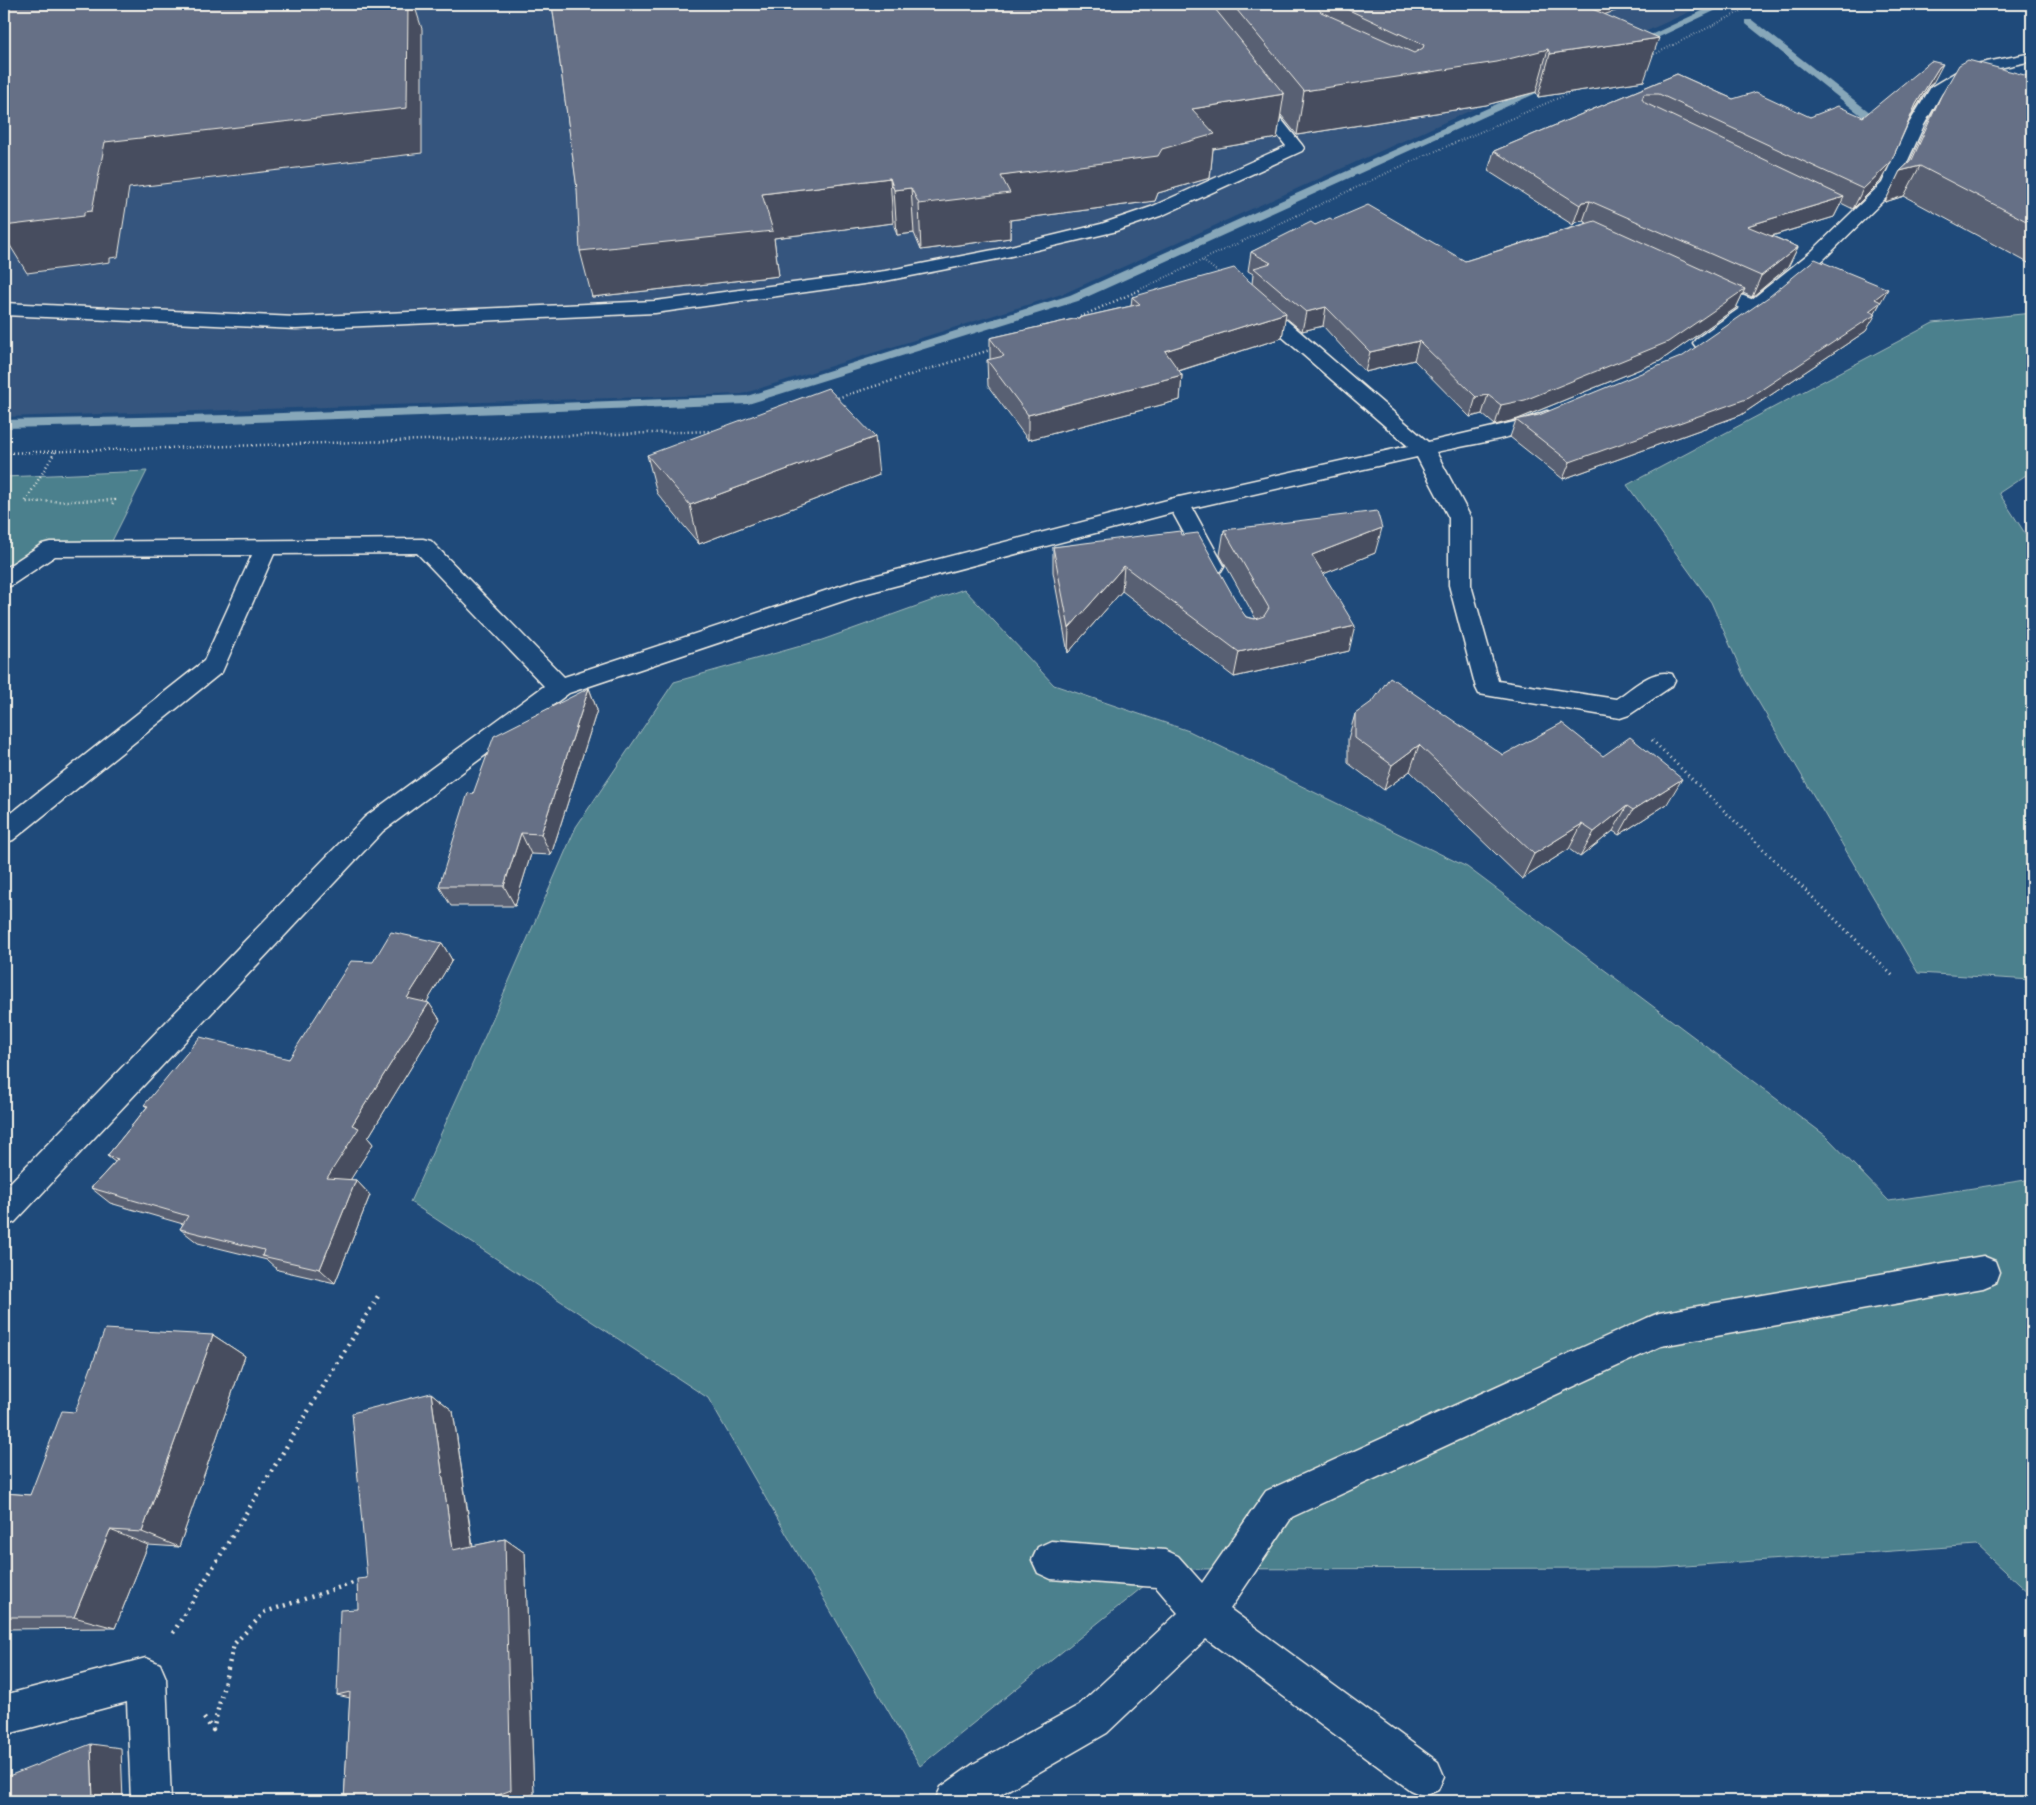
<svg xmlns="http://www.w3.org/2000/svg" width="2036" height="1805" font-family="'Shantell Sans',sans-serif">
  <rect width="100%" height="100%" fill="#1f4a7a"/>
  <filter id="ink" filterUnits="userSpaceOnUse"><feTurbulence type="fractalNoise" baseFrequency=".02" numOctaves="2"/><feDisplacementMap in="SourceGraphic" scale="10" xChannelSelector="R" yChannelSelector="G"/><feConvolveMatrix kernelMatrix="1 2 1 2 8 2 1 2 1" color-interpolation-filters="sRGB"/></filter>
  <g filter="url(#ink)">
    <polygon fill="#34557e" points="4,4 1707,4 1065,293 742,394 4,417"/>
    <g fill="#4b808d" stroke="#a0b8ba">
      <polygon points="2032,313 2032,471 1999,493 2032,544 2032,980 1918,973 1745,679 1711,602 1627,485 1933,323"/>
      <polygon points="147,471 108,549 50,549 4,580 4,477"/>
      <polygon points="964,589 1054,685 1189,731 1467,867 1826,1136 1889,1201 2032,1179 2032,1597 1976,1545 1658,1568 1165,1569 920,1766 708,1398 410,1202 486,1034 576,827 674,682 822,640"/>
    </g>
    <g fill="none" stroke-linecap="round" stroke-linejoin="round">
      <g fill="#87a7b9" fill-rule="evenodd">
        <polygon points="1717,4 1729,4 1636,48 1627,46"/>
        <polygon points="1746,20 1752,20 1890,128 1890,132 1882,132 1746,24"/>
        <polygon points="1548,81 1553,84 1552,86 1078,301 748,404 228,423 4,428 4,420 228,415 747,396 1070,295"/>
      </g>
      <g stroke="#f4f1e8" stroke-width="3">
        <g id="lane">
          <polygon points="1256,92 1261,94 1302,145 1304,148 1302,151 1163,215 1113,232 998,259 885,281 655,313 296,329 4,315 4,303 296,317 655,301 885,271 998,249 1101,224 1151,207 1286,146 1248,97"/>
          <polygon points="1705,280 1761,303 1763,307 1761,311 1747,311 1699,289 1696,285 1699,281"/>
          <polygon points="1179,497 1187,499 1190,504 1224,566 1221,571 1213,573 1205,571 1202,566 1168,504 1171,499"/>
          <polygon points="1983,1256 1995,1261 1999,1272 1995,1283 1983,1288 1661,1346 1292,1517 1230,1609 1438,1762 1444,1776 1438,1790 1424,1796 1410,1790 1206,1639 1107,1733 989,1801 935,1801 941,1787 973,1764 1079,1705 1178,1613 1156,1587 1051,1579 1038,1573 1032,1560 1038,1547 1051,1541 1165,1550 1178,1556 1202,1583 1266,1491 1647,1318 1659,1313"/>
          <polygon points="146,1658 160,1664 166,1678 171,1801 131,1801 127,1702 4,1735 4,1695"/>
        </g>
      </g>
      <g stroke="#f4f1e8" stroke-width="3">
        <g id="street">
          <polygon points="2032,53 2032,61 1976,73 1942,93 1924,125 1895,189 1824,259 1761,311 1710,347 1696,347 1693,343 1696,339 1747,303 1812,251 1882,183 1908,125 1931,87 1966,66"/>
          <path d="M1255 297 1262 299 1428 442 1519 421 1547 411 1554 413 1557 417C1546 433 1458 447 1436 452L1471 518V585L1498 681 1616 699C1632 689 1652 668 1672 674L1675 680 1672 686 1629 715 1620 718 1479 694 1476 688 1449 585V518L1417 457 1179 511 864 594 569 693 383 831 15 1222 4 1226V1189L365 817 544 686 417 553 274 554 222 672 13 840 4 843V819L204 661 252 555 55 556 12 585 4 588V569L42 544 50 542 423 539 431 541 564 677 858 580 1179 497 1408 446 1248 307 1246 303 1248 299Z"/>
        </g>
      </g>
      <g stroke="#f4f1e8" stroke-width="2" stroke-dasharray="0.5 2.5" stroke-linecap="butt">
        <polyline points="1649,57 1756,4"/>
        <polyline points="1203,261 1221,274"/>
        <polyline points="1139,290 1406,164 1577,90"/>
      </g>
      <g stroke="#f4f1e8" stroke-width="2.5" stroke-dasharray="1 3" stroke-linecap="butt">
        <polyline points="1073,320 1142,289"/>
        <polyline points="834,399 993,349"/>
        <polyline points="55,452 25,502 115,500 111,506"/>
        <polyline points="4,453 715,431"/>
      </g>
      <polyline stroke="#f4f1e8" stroke-width="3" stroke-dasharray="1 4" stroke-linecap="butt" points="1652,740 1894,977"/>
      <g stroke="#f4f1e8" stroke-width="4.5" stroke-dasharray="2 5" stroke-linecap="butt">
        <polyline points="173,1633 380,1293"/>
        <polyline points="204,1718 213,1730 234,1644 265,1612 359,1581"/>
      </g>
      <use href="#lane" fill="#1f4a7a" fill-rule="evenodd"/>
      <use href="#street" fill="#1f4a7a" fill-rule="evenodd"/>
    </g>
    <g fill="#586073" stroke="#f4f1e8">
      <polygon points="552,4 1637,4 1605,14 1644,81 1538,97 1536,92 1486,105 1297,135 1281,115 1277,138 1213,149 1210,178 1158,193 1155,201 1010,220 1010,238 921,250 914,233 897,235 893,223 774,238 779,276 592,297"/>
      <polygon points="1677,74 1733,99 1810,117 1863,117 1933,83 1929,86 1911,117 1880,182 1853,209 1841,203 1834,217 1772,236 1798,247 1788,267 1752,297 1743,293 1736,308 1660,361 1518,419 1495,425 1482,414 1470,417 1414,360 1365,372 1323,326 1302,331 1285,317 1282,338 1179,371 1182,375 1180,400 1028,440 988,386 987,360 990,360 990,338 1131,306 1132,297 1252,284 1253,274 1248,271 1251,252 1315,225 1333,220 1465,261 1587,223 1583,221 1576,222 1573,225 1488,171 1494,151"/>
      <polygon points="2032,77 2032,265 1904,196 1885,202 1900,171 1909,163 1926,126 1941,96"/>
      <polygon points="1879,305 1874,314 1866,331 1741,415 1563,479 1510,437 1516,420 1539,415"/>
      <polygon points="647,455 879,475 699,544 657,493"/>
      <polygon points="1224,530 1375,553 1323,574 1349,651 1234,677 1122,591 1068,653 1053,572 1053,547 1181,535 1246,617 1256,619 1220,555"/>
      <polygon points="589,688 597,710 551,855 531,854 515,906 451,906 439,886 473,794"/>
      <polygon points="1355,714 1503,755 1603,756 1667,804 1619,835 1613,831 1580,857 1569,849 1522,879 1410,771 1384,790 1348,763 1348,739"/>
      <polygon points="442,943 452,960 426,1003 429,1003 440,1020 368,1138 373,1144 350,1180 356,1180 370,1195 335,1283 278,1270 267,1260 198,1243 180,1229 183,1224 110,1203 91,1188 115,1162 107,1156 147,1107 144,1105 289,1059 373,962"/>
      <polygon points="213,1335 245,1356 179,1547 148,1545 115,1628 4,1629 4,1493 30,1495 75,1412"/>
      <polygon points="431,1393 453,1411 473,1546 505,1539 525,1553 534,1794 515,1801 344,1801 350,1698 337,1695 358,1609 367,1578"/>
    </g>
    <g fill="#474e5e" stroke="#f4f1e8">
      <polygon points="403,4 414,4 422,29 422,153 129,188 118,257 110,258 110,262 27,273 6,239 4,240 4,193 105,142"/>
      <polygon points="1552,4 1637,4 1544,34"/>
      <polygon points="1659,38 1644,81 1538,97 1550,54"/>
      <polygon points="1548,49 1536,92 1486,105 1297,135 1304,91"/>
      <polygon points="1943,64 1933,83 1929,86 1906,124 1916,104 1939,67"/>
      <polygon points="1284,94 1277,138 1213,149 1210,178 1158,193 1155,201 1010,220 1010,238 921,250 919,204 1001,176 1162,149 1192,109"/>
      <polygon points="1891,162 1880,182 1853,209 1863,189"/>
      <polygon points="1920,166 1904,196 1885,202 1900,171"/>
      <polygon points="890,178 893,223 774,238 779,276 592,297 580,251 762,194"/>
      <polygon points="911,188 914,233 897,235 894,190"/>
      <polygon points="1844,197 1834,217 1738,246 1747,226"/>
      <polygon points="1590,201 1583,221 1576,222 1573,225 1580,205 1582,202"/>
      <polygon points="1798,247 1788,267 1752,297 1761,276"/>
      <polygon points="1745,289 1736,308 1660,361 1518,419 1495,425 1501,405"/>
      <polygon points="1888,289 1873,316 1876,314 1866,331 1741,415 1563,479 1570,462"/>
      <polygon points="1326,307 1323,326 1302,331 1306,312"/>
      <polygon points="1286,313 1282,338 1162,376 1165,351"/>
      <polygon points="1419,341 1414,360 1365,372 1370,352"/>
      <polygon points="1182,375 1180,400 1028,440 1028,415"/>
      <polygon points="1488,395 1482,414 1470,417 1476,397"/>
      <polygon points="875,437 879,475 699,544 690,505"/>
      <polygon points="1382,528 1375,553 1306,581 1312,555"/>
      <polygon points="1124,566 1122,591 1068,653 1069,628"/>
      <polygon points="1355,626 1349,651 1234,677 1239,652"/>
      <polygon points="589,688 597,710 551,855 541,834"/>
      <polygon points="1419,745 1410,771 1384,790 1392,765"/>
      <polygon points="1682,779 1667,804 1619,835 1633,810"/>
      <polygon points="1627,806 1613,831 1580,857 1594,832"/>
      <polygon points="1582,824 1569,849 1522,879 1534,854"/>
      <polygon points="521,833 531,854 515,906 504,886"/>
      <polygon points="442,943 452,960 419,1015 407,998"/>
      <polygon points="429,1003 440,1020 368,1138 373,1144 342,1193 327,1178 352,1125"/>
      <polygon points="356,1180 370,1195 335,1283 320,1269"/>
      <polygon points="213,1335 245,1356 179,1547 142,1532"/>
      <polygon points="431,1393 453,1411 475,1564 453,1550"/>
      <polygon points="110,1530 148,1545 115,1628 74,1617"/>
      <polygon points="505,1539 525,1553 534,1794 515,1801 483,1801"/>
      <polygon points="91,1744 121,1748 123,1801 93,1801"/>
    </g>
    <g fill="#667086" stroke="#f4f1e8">
      <polygon points="4,4 408,4 407,108 105,142 92,211 84,212 84,216 4,226"/>
      <polygon points="552,4 1211,4 1284,94 1192,109 1215,134 1162,149 1158,156 1001,176 1010,193 919,204 911,188 894,190 890,178 762,194 773,231 580,251 577,189"/>
      <polygon points="1232,4 1314,4 1321,12 1414,53 1423,48 1424,45 1336,4 1581,4 1659,38 1550,54 1548,49 1497,62 1304,91"/>
      <polygon points="1968,60 2032,77 2032,224 1920,166 1900,171 1912,160 1941,96 1959,65"/>
      <polygon points="1931,61 1943,64 1939,67 1916,104 1891,162 1863,189 1659,94 1644,94 1642,99 1645,103 1844,197 1747,226 1798,247 1761,276 1590,201 1582,202 1580,205 1494,151 1677,74 1733,99 1756,92 1810,117 1838,106 1863,117"/>
      <polygon points="1368,205 1465,261 1595,221 1745,289 1668,342 1525,400 1501,405 1488,395 1476,397 1419,341 1370,352 1326,307 1306,312 1254,268 1271,263 1251,252 1311,222 1315,225 1330,218 1333,220"/>
      <polygon points="1815,259 1888,289 1875,299 1881,302 1869,311 1876,314 1749,398 1570,462 1516,420 1539,415 1683,356 1770,296"/>
      <polygon points="1234,268 1286,313 1165,351 1182,375 1028,415 987,360 1004,356 990,338 1140,304 1132,297"/>
      <polygon points="828,388 875,437 690,505 647,455"/>
      <polygon points="1377,511 1382,528 1312,555 1355,626 1239,652 1124,566 1069,628 1053,547 1180,531 1181,535 1198,533 1241,610 1246,617 1255,619 1264,616 1269,608 1224,530"/>
      <polygon points="1390,677 1503,755 1562,723 1603,756 1630,737 1682,779 1633,810 1627,806 1594,832 1582,824 1534,854 1419,745 1392,765 1355,738 1355,714 1373,701"/>
      <polygon points="589,688 541,834 521,833 504,886 439,886 468,793 473,794 494,736"/>
      <polygon points="391,932 442,943 407,998 429,1003 352,1125 359,1128 327,1178 356,1180 320,1269 262,1256 264,1250 180,1229 188,1216 91,1188 118,1159 107,1156 148,1106 144,1105 200,1037 289,1059 351,961 373,962"/>
      <polygon points="105,1329 213,1335 142,1532 110,1530 74,1617 4,1617 4,1493 30,1495 62,1411 75,1412"/>
      <polygon points="431,1393 453,1550 505,1539 511,1790 483,1801 344,1801 350,1692 337,1695 340,1610 358,1609 357,1579 367,1578 352,1413"/>
      <polygon points="91,1744 93,1801 5,1801 6,1777"/>
    </g>
  </g>
  <rect width="2036" height="1805" fill="none" stroke="#1f4a7a" stroke-width="20"/>
  <rect x="10" y="10" width="2016" height="1785" fill="none" stroke="#f4f1e8" stroke-width="2" filter="url(#ink)"/>
</svg>
